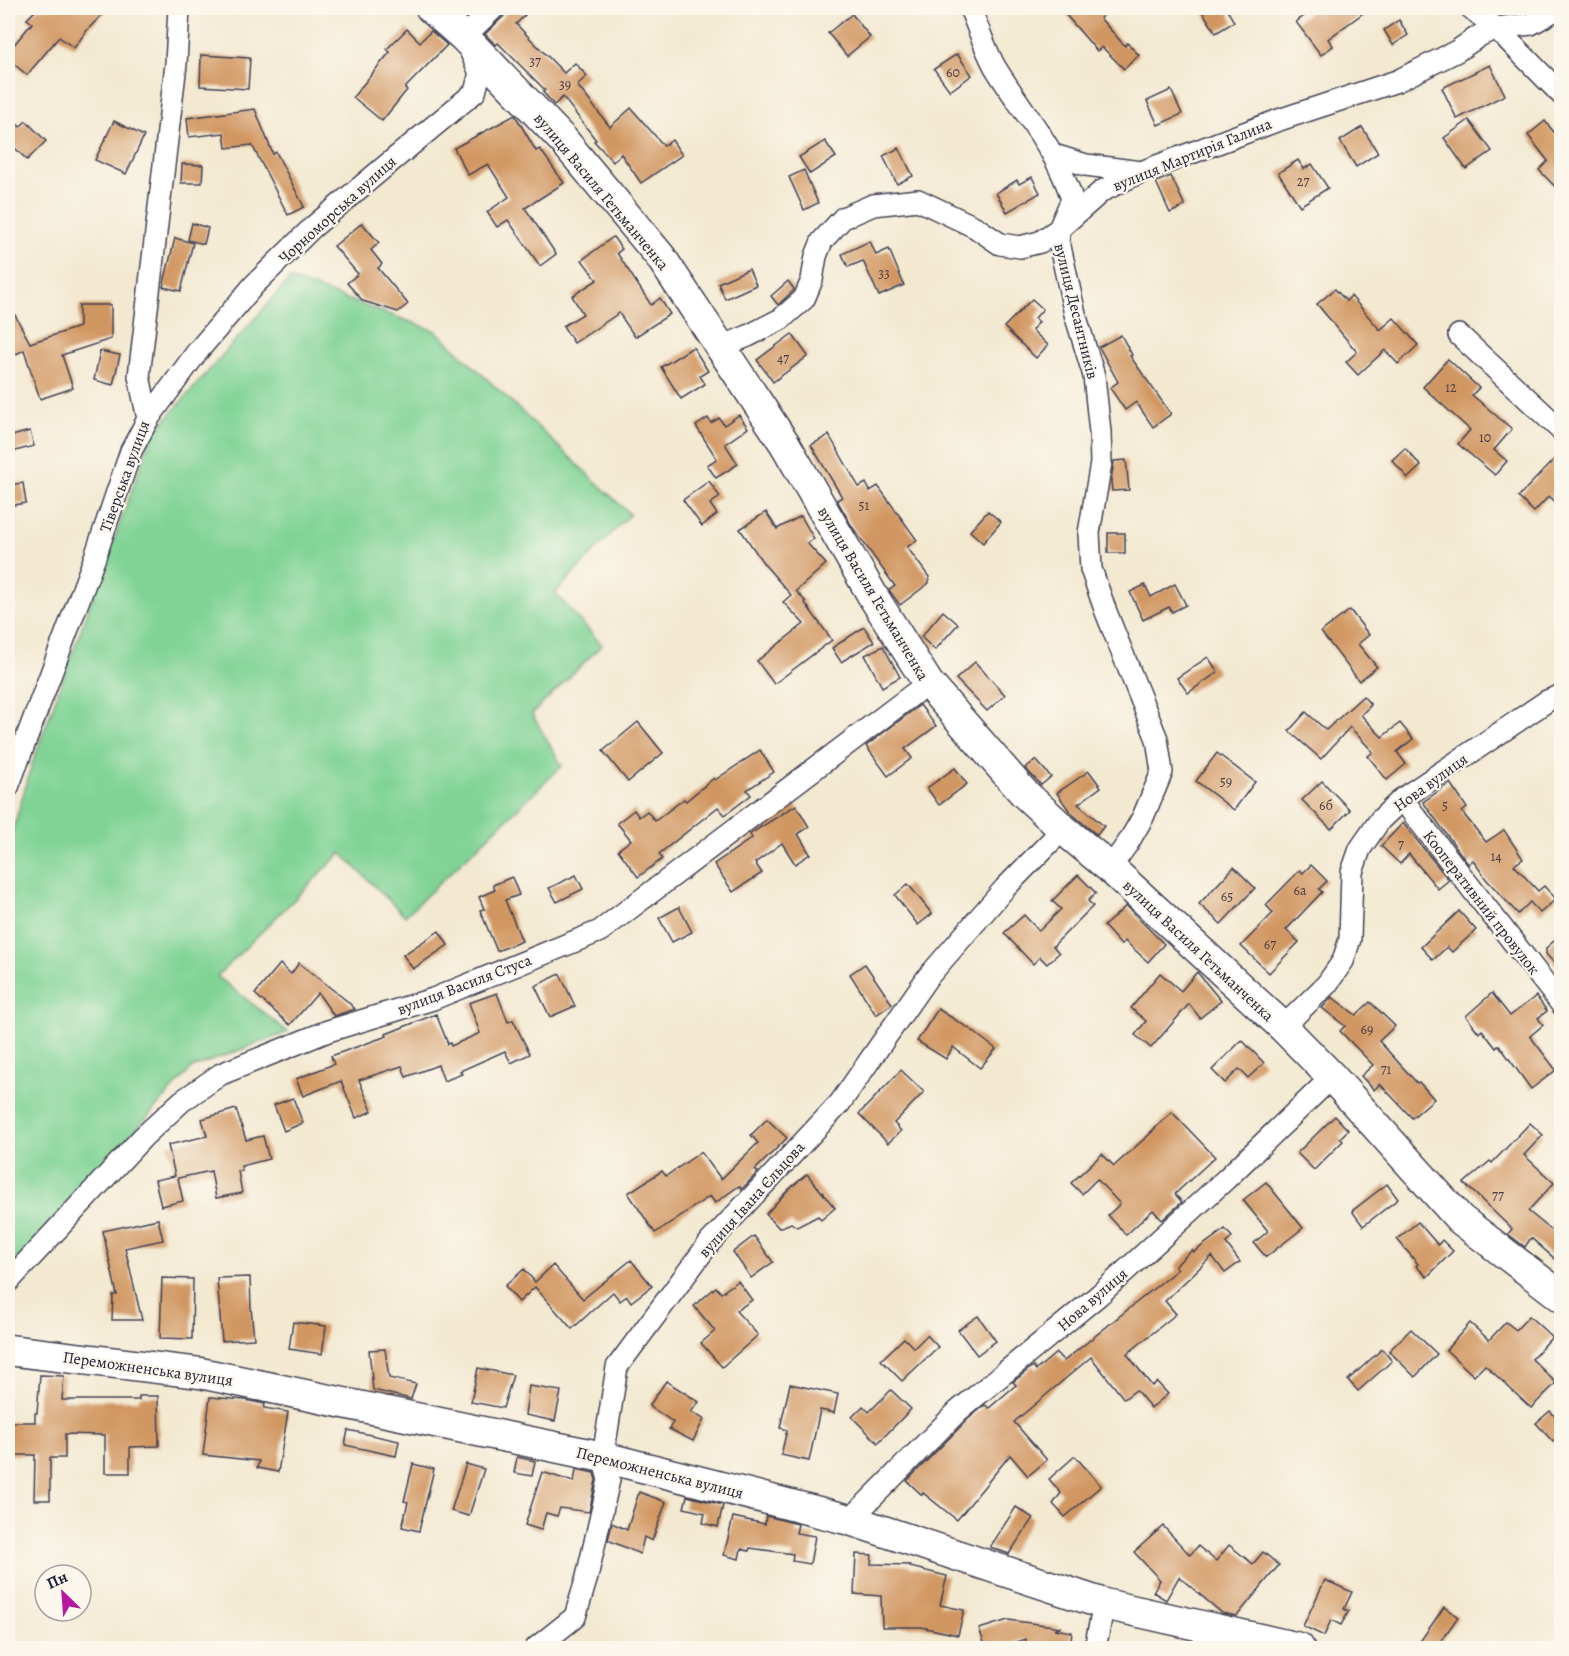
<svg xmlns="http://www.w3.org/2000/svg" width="1569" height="1656" font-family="Alegreya,serif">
  <rect width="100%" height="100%" fill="#fbf7ec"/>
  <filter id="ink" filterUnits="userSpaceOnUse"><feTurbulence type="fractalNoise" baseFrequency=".0167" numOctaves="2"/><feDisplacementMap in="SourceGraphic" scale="12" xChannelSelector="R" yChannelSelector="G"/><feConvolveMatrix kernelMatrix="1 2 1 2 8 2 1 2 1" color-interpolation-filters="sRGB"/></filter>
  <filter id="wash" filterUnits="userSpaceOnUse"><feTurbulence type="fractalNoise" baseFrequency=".008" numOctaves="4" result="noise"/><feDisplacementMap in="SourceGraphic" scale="24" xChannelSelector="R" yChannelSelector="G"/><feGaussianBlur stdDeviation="1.35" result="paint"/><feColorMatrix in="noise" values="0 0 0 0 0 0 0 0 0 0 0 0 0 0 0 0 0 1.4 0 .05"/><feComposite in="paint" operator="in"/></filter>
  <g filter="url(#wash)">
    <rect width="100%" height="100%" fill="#f3e9d1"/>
    <polygon fill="#80d395" stroke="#517a68" stroke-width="1.5" points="290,279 436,331 630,514 555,593 602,645 532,714 562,766 405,916 341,853 217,976 288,1032 192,1068 8,1270 8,847 32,764 152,435"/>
    <g id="blocks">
      <g fill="#d19762">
        <polygon points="38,8 109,8 88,29 74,48 59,37 27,75 8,59 8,52 32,23 27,19"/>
        <polygon points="510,8 518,8 525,15 516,24 564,73 575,63 587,76 577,85 610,127 631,108 664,146 672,140 682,155 641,183 621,154 613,162 594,141 596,140 563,97 554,105 543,92 545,90 498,43 496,45 485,34 503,17"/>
        <polygon points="1075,8 1112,8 1100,18 1125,46 1127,43 1139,55 1124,69 1102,47 1097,51 1066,15"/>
        <polygon points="1200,8 1226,8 1234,22 1216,33"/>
        <polygon points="1315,8 1370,8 1328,39 1333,46 1321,55 1296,22"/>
        <polygon points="852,14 870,37 847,56 828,33"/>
        <polygon points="1399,20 1408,35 1393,45 1384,30"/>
        <polygon points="407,29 420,42 431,31 447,45 405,88 407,90 382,121 353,97 390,52 387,49"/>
        <polygon points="957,54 972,75 950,91 934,69"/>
        <polygon points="201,55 250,58 248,89 200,86"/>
        <polygon points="1490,65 1505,95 1457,119 1442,88"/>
        <polygon points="1171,90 1182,114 1158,125 1147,101"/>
        <polygon points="255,109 273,154 276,152 304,207 288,215 252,145 226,148 224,133 189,137 187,118"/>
        <polygon points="8,115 20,127 26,121 46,141 27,160 8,141"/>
        <polygon points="515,115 536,151 540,149 564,183 525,208 556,254 540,266 508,220 497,227 487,212 509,197 488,164 468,175 454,148"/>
        <polygon points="1469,120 1492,151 1466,169 1444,138"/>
        <polygon points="114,121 144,136 126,174 95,160"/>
        <polygon points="1545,121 1562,142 1562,194 1539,170 1548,161 1528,135"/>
        <polygon points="1362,127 1378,153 1356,167 1340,141"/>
        <polygon points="825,141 836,157 810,174 799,157"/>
        <polygon points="899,148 913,176 897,184 883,156"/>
        <polygon points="1298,160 1304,169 1312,164 1328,188 1300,206 1278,173"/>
        <polygon points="182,164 203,165 202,183 181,183"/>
        <polygon points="804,170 818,203 804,210 789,177"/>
        <polygon points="1171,176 1185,206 1170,213 1156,182"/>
        <polygon points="1032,177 1040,193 1007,212 996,193 1017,180 1019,184"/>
        <polygon points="192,223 208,228 204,244 188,240"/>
        <polygon points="362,223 379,243 371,250 382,264 378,268 408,304 398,312 363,301 347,283 358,274 334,246"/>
        <polygon points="613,237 622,249 617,253 651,305 660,298 670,314 635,337 619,313 574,343 563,326 583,314 572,296 597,280 582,260"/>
        <polygon points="175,238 193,243 181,291 163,287"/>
        <polygon points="870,241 876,255 889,249 904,285 879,296 863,261 848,267 842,254"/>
        <polygon points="749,269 756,285 725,299 718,283"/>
        <polygon points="788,281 794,289 793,291 778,305 771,296"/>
        <polygon points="1335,289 1346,301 1351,296 1380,330 1394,318 1418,345 1398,364 1385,350 1358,375 1346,362 1357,352 1317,304"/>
        <polygon points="1032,299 1043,309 1035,318 1039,322 1032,330 1048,345 1036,358 1004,327"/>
        <polygon points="8,302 30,343 79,327 79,305 111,305 111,339 62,355 73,388 40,399 24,350 14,355 8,343"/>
        <polygon points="792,334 808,356 773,382 757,360"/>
        <polygon points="1121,335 1132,355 1130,356 1171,414 1153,427 1136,402 1125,410 1110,388 1118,382 1099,347"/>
        <polygon points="693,347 708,371 700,376 705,384 681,399 661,367"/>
        <polygon points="100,351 120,355 113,385 94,380"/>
        <polygon points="1448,359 1479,388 1472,395 1512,429 1494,450 1507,461 1495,475 1458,444 1470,430 1423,387"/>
        <polygon points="739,415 748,428 725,444 738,464 716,478 707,465 717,459 696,426 708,418 711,423 719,418 724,425"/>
        <polygon points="30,431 34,446 8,453 8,437"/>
        <polygon points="829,435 859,487 866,483 870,491 878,486 917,540 907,547 929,577 929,583 900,605 889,590 895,586 853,528 837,500 842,497 811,445"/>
        <polygon points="1405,448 1421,466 1408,478 1392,460"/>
        <polygon points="1562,451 1562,508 1549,496 1534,512 1518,497"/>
        <polygon points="1126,460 1129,490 1112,491 1111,480 1114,461"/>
        <polygon points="709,481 720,497 710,504 717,514 702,526 683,500"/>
        <polygon points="23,483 26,503 8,506 8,485"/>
        <polygon points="988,511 1001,522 983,543 970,531"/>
        <polygon points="766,512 777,529 801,516 814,539 807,543 826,564 796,591 806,602 805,603 832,640 774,684 757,661 804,624 783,602 791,595 764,564 740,529"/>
        <rect x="1108" y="533" width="17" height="20"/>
        <polygon points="1175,584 1186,605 1172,612 1169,607 1143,620 1130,592 1145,585 1151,597"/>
        <polygon points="1350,610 1369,635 1358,644 1377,667 1359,681 1321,632"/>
        <polygon points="943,611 958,624 935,650 921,637"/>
        <polygon points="864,627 874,642 841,662 832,648"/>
        <polygon points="883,646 900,677 882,687 865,655"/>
        <polygon points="1208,657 1218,672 1188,693 1177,678"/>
        <polygon points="975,662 1005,695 987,711 956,679"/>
        <polygon points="1363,696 1371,705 1361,715 1382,737 1400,723 1413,739 1397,752 1406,764 1387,780 1368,756 1373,752 1350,727 1321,759 1289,731 1306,712 1326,730"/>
        <polygon points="920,705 936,726 905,749 912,758 888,776 866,746"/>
        <polygon points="638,722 663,753 628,782 603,751"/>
        <polygon points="760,750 774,772 747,790 751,795 725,815 718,807 659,854 662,859 638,877 618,850 631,840 617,823 634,810 639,817 647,811 655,821 684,799 686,801 714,778 715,780"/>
        <polygon points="1217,753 1255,782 1234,810 1196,781"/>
        <polygon points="1036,760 1051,777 1041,785 1025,768"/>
        <polygon points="955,768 967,784 939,805 927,788"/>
        <polygon points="1089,771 1101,787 1078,804 1104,826 1097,835 1070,812 1057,793"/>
        <polygon points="1322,781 1350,810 1331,829 1302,800"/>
        <polygon points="1450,783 1467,808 1462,812 1486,842 1504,830 1523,859 1514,865 1538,891 1544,886 1556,899 1540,913 1530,902 1518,914 1486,879 1473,860 1468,864 1423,802"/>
        <polygon points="796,805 809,827 798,834 810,854 795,864 782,843 755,863 762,873 733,892 714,864 752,838 750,834"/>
        <polygon points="1403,823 1449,880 1438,889 1409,854 1400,864 1381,846"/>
        <polygon points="1311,865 1327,881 1319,889 1322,892 1286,930 1299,942 1269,973 1241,946 1273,913 1266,905 1300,870 1303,873"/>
        <polygon points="1234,867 1255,888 1221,924 1199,904"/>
        <polygon points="576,875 583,889 557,902 549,888"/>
        <polygon points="1078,875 1096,893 1088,901 1093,906 1053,946 1059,953 1047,964 1040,957 1033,964 1004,933 1024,915 1039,931 1061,909 1052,901"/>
        <polygon points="512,877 519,895 505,900 522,941 497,951 480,910 484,909 479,897 495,890 493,885"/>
        <polygon points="908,884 932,914 918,925 895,895"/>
        <polygon points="1126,906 1164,944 1148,962 1125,941 1121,945 1104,926"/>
        <polygon points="679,907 692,932 672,942 659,918"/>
        <polygon points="1459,911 1476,930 1452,952 1447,947 1433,960 1421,947"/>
        <polygon points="439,931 448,945 413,969 403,955"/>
        <polygon points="1562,934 1562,972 1546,954 1546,948"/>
        <polygon points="299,963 347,1001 355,1009 334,1016 318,993 290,1025 255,994 280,964 291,974"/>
        <polygon points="865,964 892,1004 876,1015 850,974"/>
        <polygon points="1197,972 1221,1001 1200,1018 1189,1004 1151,1048 1135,1035 1146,1021 1131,1008 1160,973 1181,991"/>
        <polygon points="560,974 575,1006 550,1017 535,986"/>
        <polygon points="497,993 508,1022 513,1020 530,1054 511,1063 505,1051 460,1071 462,1074 444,1081 438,1065 406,1077 402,1066 359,1080 372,1111 356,1118 341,1081 303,1096 296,1079 334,1064 331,1056 387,1036 386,1034 436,1014 448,1044 450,1043 451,1046 480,1033 469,1003"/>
        <polygon points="1492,993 1510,1016 1536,996 1547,1011 1538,1018 1543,1025 1530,1036 1556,1070 1531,1089 1499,1045 1496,1048 1482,1030 1479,1033 1466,1016"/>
        <polygon points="1332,997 1356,1015 1370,1002 1395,1026 1379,1041 1417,1083 1419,1082 1434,1099 1412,1118 1380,1084 1374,1090 1361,1076 1373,1065 1340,1031 1345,1026 1322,1008"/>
        <polygon points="938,1009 970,1029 996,1049 980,1068 953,1047 946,1059 917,1041"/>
        <polygon points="1242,1040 1264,1063 1248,1078 1239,1069 1225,1083 1212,1070"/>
        <polygon points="901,1070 924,1092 894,1123 901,1131 888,1143 859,1114"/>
        <polygon points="293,1098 303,1123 284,1131 274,1105"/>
        <polygon points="236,1109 246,1140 263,1136 269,1159 241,1166 242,1171 238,1171 242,1193 216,1198 211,1171 178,1178 183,1201 161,1206 155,1180 175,1176 168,1145 207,1136 202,1119"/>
        <polygon points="1172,1112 1215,1157 1175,1194 1182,1202 1162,1220 1153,1210 1126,1235 1108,1215 1120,1204 1097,1179 1082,1194 1071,1183 1102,1154 1114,1166 1152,1132 1151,1132"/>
        <polygon points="1335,1116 1348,1130 1340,1138 1343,1141 1314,1170 1297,1153"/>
        <polygon points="767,1119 787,1138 755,1170 758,1172 742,1189 739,1186 715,1203 710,1196 655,1233 628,1193 662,1171 666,1176 701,1152 721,1179 758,1143 751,1135"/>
        <polygon points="1530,1123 1543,1135 1524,1155 1554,1183 1528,1211 1562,1239 1562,1265 1531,1238 1525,1247 1508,1234 1512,1229 1464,1183 1490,1161 1492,1163"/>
        <polygon points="807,1174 835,1208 821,1220 818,1216 797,1227 791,1223 779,1228 766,1214 788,1190"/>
        <polygon points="1266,1182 1303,1228 1266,1257 1254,1243 1268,1231 1243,1200"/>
        <polygon points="1387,1184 1398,1199 1363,1226 1352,1211"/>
        <polygon points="158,1219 163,1240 125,1248 142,1320 112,1320 113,1295 117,1295 103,1231"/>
        <polygon points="1418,1222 1438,1245 1442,1240 1453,1251 1427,1277 1416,1266 1418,1264 1397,1239"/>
        <polygon points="1225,1229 1232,1237 1226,1243 1240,1262 1225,1273 1212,1256 1165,1301 1176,1314 1127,1354 1152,1386 1157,1382 1168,1394 1151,1408 1136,1390 1124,1399 1091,1357 1014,1422 1047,1460 1028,1476 1010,1455 957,1520 923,1493 922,1495 907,1481 967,1420 985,1405 989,1408 1016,1385 1013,1382 1033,1366 1036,1370 1056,1353 1064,1361 1178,1269 1175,1266 1192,1250 1194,1252"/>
        <polygon points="754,1236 773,1262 751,1278 733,1252"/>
        <polygon points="631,1260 652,1286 631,1302 627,1296 620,1301 613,1292 572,1329 535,1287 519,1302 505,1286 524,1269 535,1282 553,1265 583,1299"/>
        <polygon points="250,1277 251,1308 254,1339 222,1341 217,1278"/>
        <polygon points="162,1278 193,1279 192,1339 160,1338"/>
        <polygon points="738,1281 752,1300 736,1311 758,1335 722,1367 701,1343 715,1331 694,1306 716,1287 721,1293"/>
        <polygon points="978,1316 996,1341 977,1355 958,1330"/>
        <polygon points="1529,1316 1552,1337 1532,1359 1556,1383 1531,1408 1485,1365 1474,1376 1446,1350 1470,1323 1489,1340 1506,1322 1516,1330"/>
        <polygon points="293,1322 326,1326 322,1354 289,1349"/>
        <polygon points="1411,1329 1437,1354 1415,1377 1389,1351"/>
        <polygon points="927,1335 938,1347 902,1381 881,1360 904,1338 914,1348"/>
        <polygon points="385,1349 389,1378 416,1384 411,1399 373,1390 369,1350"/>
        <polygon points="1382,1349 1392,1361 1358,1391 1348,1380"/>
        <polygon points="478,1368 513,1375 503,1408 471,1402"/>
        <polygon points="40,1375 64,1376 62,1400 139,1400 139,1396 158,1396 159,1446 130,1447 130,1473 105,1473 105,1435 65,1434 65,1458 50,1458 50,1500 34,1500 35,1455 8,1455 8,1422 35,1422 35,1413 37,1413"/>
        <polygon points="666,1381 699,1402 691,1412 704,1419 693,1441 669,1429 673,1422 649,1406"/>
        <polygon points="790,1384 838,1394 834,1413 820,1410 809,1461 781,1455 787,1430 780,1428"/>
        <polygon points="529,1386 561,1391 555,1421 525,1415"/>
        <polygon points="891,1390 911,1409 878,1443 852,1417 863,1406 869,1412"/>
        <polygon points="210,1397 245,1400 265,1404 264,1408 288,1412 278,1472 257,1468 259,1461 203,1455"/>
        <polygon points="1550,1411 1562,1424 1562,1434 1553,1442 1536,1423"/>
        <polygon points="348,1430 399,1441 396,1456 345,1445"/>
        <polygon points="1075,1456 1101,1486 1065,1517 1053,1504 1061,1493 1049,1479"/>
        <polygon points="517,1457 535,1461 532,1476 514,1473"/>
        <polygon points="413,1464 434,1469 419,1531 402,1527 408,1502 404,1501"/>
        <polygon points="466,1464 484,1469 469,1516 451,1511"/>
        <polygon points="576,1469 594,1473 596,1480 589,1512 560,1508 557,1516 546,1513 541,1530 525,1525 542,1472 574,1482"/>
        <polygon points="639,1492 666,1502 652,1541 644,1537 640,1554 608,1540 612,1523 627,1530"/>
        <polygon points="687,1496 723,1505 718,1527 703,1523 705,1513 684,1508"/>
        <polygon points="1016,1507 1033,1518 1009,1554 990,1547"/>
        <polygon points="766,1516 798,1524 796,1533 815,1536 810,1564 792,1561 793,1554 750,1548 749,1551 741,1549 739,1559 724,1555 733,1517 765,1524"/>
        <polygon points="1163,1526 1190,1555 1198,1546 1216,1561 1229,1545 1253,1564 1263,1552 1279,1565 1237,1616 1222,1613 1179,1577 1166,1600 1153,1592 1160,1580 1134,1552"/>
        <polygon points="856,1554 872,1555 871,1564 910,1565 910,1567 947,1576 940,1605 964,1610 958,1635 921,1627 882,1627 881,1596 854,1594"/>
        <polygon points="1325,1580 1352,1592 1344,1609 1349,1611 1341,1625 1331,1620 1324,1636 1303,1626"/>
        <polygon points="1444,1607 1458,1617 1436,1648 1428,1648 1419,1643"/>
        <polygon points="1008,1620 1061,1627 1054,1629 1072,1632 1070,1648 1025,1648 1026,1639 998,1648 986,1648 979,1629"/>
      </g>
    </g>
  </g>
  <g filter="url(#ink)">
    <use href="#blocks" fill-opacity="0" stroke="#414052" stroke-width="1.5"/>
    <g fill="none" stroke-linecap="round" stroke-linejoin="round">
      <g stroke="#414052" stroke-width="24">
        <g id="street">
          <path d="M970 8C978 27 985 49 995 67 1022 111 1057 150 1072 199L1059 229V242L1075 314 1094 376 1100 432 1101 463 1089 533 1091 569 1106 612 1157 739 1162 772 1143 817 1128 843 1110 868"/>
          <polyline points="1471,8 1496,28 1562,95"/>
          <polyline points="1054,155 1086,165 1141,172"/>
          <polyline points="1459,335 1562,431"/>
          <polyline points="721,347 748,336 781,319 804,299 812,280 816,256 822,241 843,218 873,205 918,200 975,227 1000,244 1020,247 1040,242 1059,229 1102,191 1141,172 1276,121 1397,81 1457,51 1479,36 1496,28 1531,24 1559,8"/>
          <polyline points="148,419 197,352 254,285 313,227 382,169 475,92 480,73 464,37 494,8"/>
          <polyline points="8,787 95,557 131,451 148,419 139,376 176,64 179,8"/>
          <polyline points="1402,799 1562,1005"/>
          <polyline points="1283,1027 1327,984 1343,961 1350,939 1352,872 1360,849 1380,820 1402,799 1547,701 1562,695"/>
          <polyline points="8,1282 143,1137 182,1101 221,1074 328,1031 433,999 600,931 928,683"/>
          <polyline points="850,1520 958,1411 1099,1295 1226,1179 1332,1077"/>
          <polyline points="536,1648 575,1617 587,1577 609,1480 603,1457 617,1367 710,1242 840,1103 927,978 1005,888 1063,829"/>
          <polyline points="1095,1648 1104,1604"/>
        </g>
      </g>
      <g stroke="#414052" stroke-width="33">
        <g id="secondary">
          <polyline points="431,8 464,37 564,141 660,256 785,444 874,598 928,683 1023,792 1063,829 1110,868 1283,1027 1332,1077 1460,1219 1562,1297"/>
          <polyline points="8,1350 200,1373 603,1457 850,1520 1104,1604 1299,1648"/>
        </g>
      </g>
      <use href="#street" stroke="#fff" stroke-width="21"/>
      <use href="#secondary" stroke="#fff" stroke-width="30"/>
    </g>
  </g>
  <g text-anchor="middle" stroke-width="4.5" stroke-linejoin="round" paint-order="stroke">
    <g font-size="14" fill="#4e3f45">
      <text x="535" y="66">37</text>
      <text x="953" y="77">60</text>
      <text x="565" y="89">39</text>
      <text x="1303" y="186">27</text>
      <text x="884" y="278">33</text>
      <text x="783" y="363">47</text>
      <text x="1451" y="392">12</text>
      <text x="1485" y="442">10</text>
      <text x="864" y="510">51</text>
      <text x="1226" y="786">59</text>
      <text x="1326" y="810">6б</text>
      <text x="1445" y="810">5</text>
      <text x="1401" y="849">7</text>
      <text x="1496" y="861">14</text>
      <text x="1300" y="895">6а</text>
      <text x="1227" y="901">65</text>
      <text x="1270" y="949">67</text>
      <text x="1367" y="1034">69</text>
      <text x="1386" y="1074">71</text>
      <text x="1498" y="1200">77</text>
    </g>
    <g font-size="16" fill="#22223b" stroke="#fbf7ec">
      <text transform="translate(1192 154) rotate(-22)" y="6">вулиця Мартирія Галина</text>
      <text transform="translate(602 191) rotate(50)" y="6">вулиця Василя Гетьманченка</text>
      <text transform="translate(337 209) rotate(-42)" y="6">Чорноморська вулиця</text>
      <text transform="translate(1077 311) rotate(76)" y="6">вулиця Десантників</text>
      <text transform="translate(124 476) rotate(-70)" y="6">Тіверська вулиця</text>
      <text transform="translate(874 593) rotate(59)" y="6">вулиця Василя Гетьманченка</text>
      <text transform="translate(1430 782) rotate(-36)" y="6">Нова вулиця</text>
      <text transform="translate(1482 902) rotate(52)" y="6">Кооперативний провулок</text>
      <text transform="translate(1199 950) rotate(43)" y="6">вулиця Василя Гетьманченка</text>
      <text transform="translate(464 984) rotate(-21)" y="6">вулиця Василя Стуса</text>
      <text transform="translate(751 1199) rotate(-48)" y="6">вулиця Івана Єльцова</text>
      <text transform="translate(1092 1299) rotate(-41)" y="6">Нова вулиця</text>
      <text transform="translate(148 1368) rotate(8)" y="6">Переможненська вулиця</text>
      <text transform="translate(660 1472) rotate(14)" y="6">Переможненська вулиця</text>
    </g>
  </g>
  <rect width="1569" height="1656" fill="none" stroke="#fbf7ec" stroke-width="30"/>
  <g transform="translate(63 1593) rotate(335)"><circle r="28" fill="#fbf7ec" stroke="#a4a2a5" stroke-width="1.5"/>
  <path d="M0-4.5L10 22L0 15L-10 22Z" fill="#b5179e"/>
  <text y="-9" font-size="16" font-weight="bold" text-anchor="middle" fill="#22223b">Пн</text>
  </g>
</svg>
